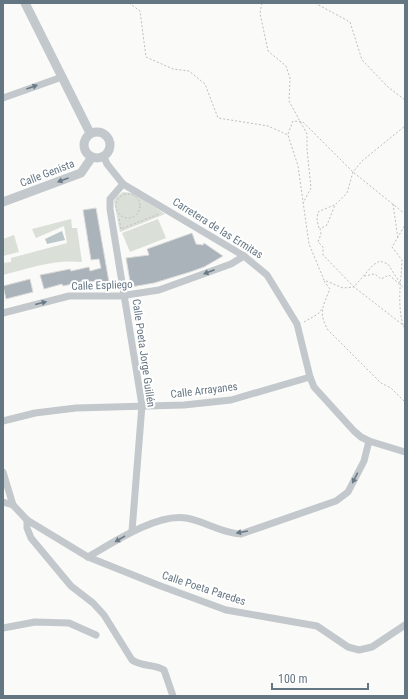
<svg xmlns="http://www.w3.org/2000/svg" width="408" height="699" font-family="'Roboto Condensed',sans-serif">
  <rect width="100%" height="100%" fill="#fafaf8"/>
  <g fill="#dadfd7">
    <polygon points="123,192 133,193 165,214 120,232 114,201 116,197"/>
    <path d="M71 219 72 228H77L82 262C55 259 29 268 3 275V263L11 262V258L67 243 64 226 36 238 32 229Z"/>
    <polygon points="158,219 166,238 130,252 122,233"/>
    <polygon points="14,235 19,252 3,256 3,239"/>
  </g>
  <polygon fill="#bbc7cb" points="62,231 65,240 47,244 45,239"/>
  <g fill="#aab3b9" stroke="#dcdcda">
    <polygon points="96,208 109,282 100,283 100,280 81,284 81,282 63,286 62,284 44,289 40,275 70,269 71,271 89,267 90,271 101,268 99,259 91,260 83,210"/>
    <polygon points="192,233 196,244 203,245 204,243 223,256 204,267 190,272 154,283 131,287 126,258 149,255 147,249"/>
    <polygon points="30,279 33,292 6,299 3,286"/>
  </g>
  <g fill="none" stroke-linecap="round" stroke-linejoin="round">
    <g stroke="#bbbfc2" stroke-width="1" stroke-dasharray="2 2" stroke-linecap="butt">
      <polyline points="129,3 140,11 146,57 173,69 189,71 205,84 218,118 268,126 288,135 298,166 309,244 324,280 343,288 354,287 403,325 405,329"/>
      <polyline points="262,3 260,13 268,51 286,66 290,78 289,101 307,134 307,149 311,188 303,203"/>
      <polyline points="315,3 350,22 362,60 388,87 405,100"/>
      <polyline points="288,134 293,121 303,122 353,172 405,214"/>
      <circle cx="128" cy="206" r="12"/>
      <polyline points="393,204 398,239"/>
      <polyline points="119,219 121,229 159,214"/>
      <polyline points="319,228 317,220 318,212 334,205"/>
      <polyline points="364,276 375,274 381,279 389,275 405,289"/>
      <path d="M324 281 330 289C323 306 318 313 328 330L381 383 391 388 405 402"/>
      <polyline points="400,283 388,264 380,261 373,265 354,287 323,255 323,247 318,242 321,234 320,229 327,225 335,205 347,193 353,172 362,161 405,126"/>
      <polyline points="304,322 318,314 322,309"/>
      <path d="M403 325C397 303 401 283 402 260L392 247 405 225"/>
    </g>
    <g stroke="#c3c8cc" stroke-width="7">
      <polyline points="3,98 62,77"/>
      <polyline points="104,157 107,164 123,184 244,256 267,275 297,324 310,377 314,387 354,431 361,437 369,441 405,452"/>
      <polyline points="123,184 110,199 110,209 142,405 132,531"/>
      <polyline points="3,313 69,296 120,296 159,290 231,264 244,256"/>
      <polyline points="3,421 35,413 76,408 184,405 231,400 310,377"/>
      <polyline points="3,472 13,505"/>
      <polyline points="3,502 13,505 27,520 88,557 158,585 226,610 317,626 348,647 359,650 372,647 405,625"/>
      <path d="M27 520V528L31 538 71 586 93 603 104 615 132 660C143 667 154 664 164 670L173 696"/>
      <path d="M88 557C112 543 157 513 186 518 205 521 221 533 241 534L336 501 348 492 364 461 369 441"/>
      <polyline points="3,628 35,622 69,623 96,635"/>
    </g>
    <g stroke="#c3c8cc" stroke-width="9">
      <polyline points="25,3 90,133"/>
      <circle cx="97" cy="145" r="13"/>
      <polyline points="3,202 81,173 92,157"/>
    </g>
  </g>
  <defs><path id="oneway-solid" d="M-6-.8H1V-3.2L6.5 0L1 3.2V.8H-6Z"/></defs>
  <g fill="#6a7a87">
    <use href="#oneway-solid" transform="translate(32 87) rotate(-20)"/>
    <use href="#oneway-solid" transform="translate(63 180) rotate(160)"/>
    <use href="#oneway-solid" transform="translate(209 272) rotate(159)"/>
    <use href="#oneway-solid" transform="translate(41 303) rotate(-14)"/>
    <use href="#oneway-solid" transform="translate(355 478) rotate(117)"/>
    <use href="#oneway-solid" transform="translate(242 532) rotate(170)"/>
    <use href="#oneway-solid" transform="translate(120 539) rotate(149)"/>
  </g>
  <g text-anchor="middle" stroke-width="4" stroke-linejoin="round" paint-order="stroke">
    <g font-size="11" fill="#657683" stroke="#fff">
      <text transform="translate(47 173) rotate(-21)" y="4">Calle Genista</text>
      <text transform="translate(218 228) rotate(32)" y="4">Carretera de las Ermitas</text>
      <text transform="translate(102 285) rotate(-2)" y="4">Calle Espliego</text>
      <text transform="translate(144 353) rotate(82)" y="4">Calle Poeta Jorge Guillén</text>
      <text transform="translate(204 390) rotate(-7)" y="4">Calle Arrayanes</text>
      <text transform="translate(204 588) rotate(18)" y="4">Calle Poeta Paredes</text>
    </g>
  </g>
  <rect width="408" height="699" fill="none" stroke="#657683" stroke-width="8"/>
  <path d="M272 683v6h96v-6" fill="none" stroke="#657683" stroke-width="2"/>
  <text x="278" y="683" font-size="12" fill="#657683" stroke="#ffffff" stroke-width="3" paint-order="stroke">100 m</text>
</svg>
